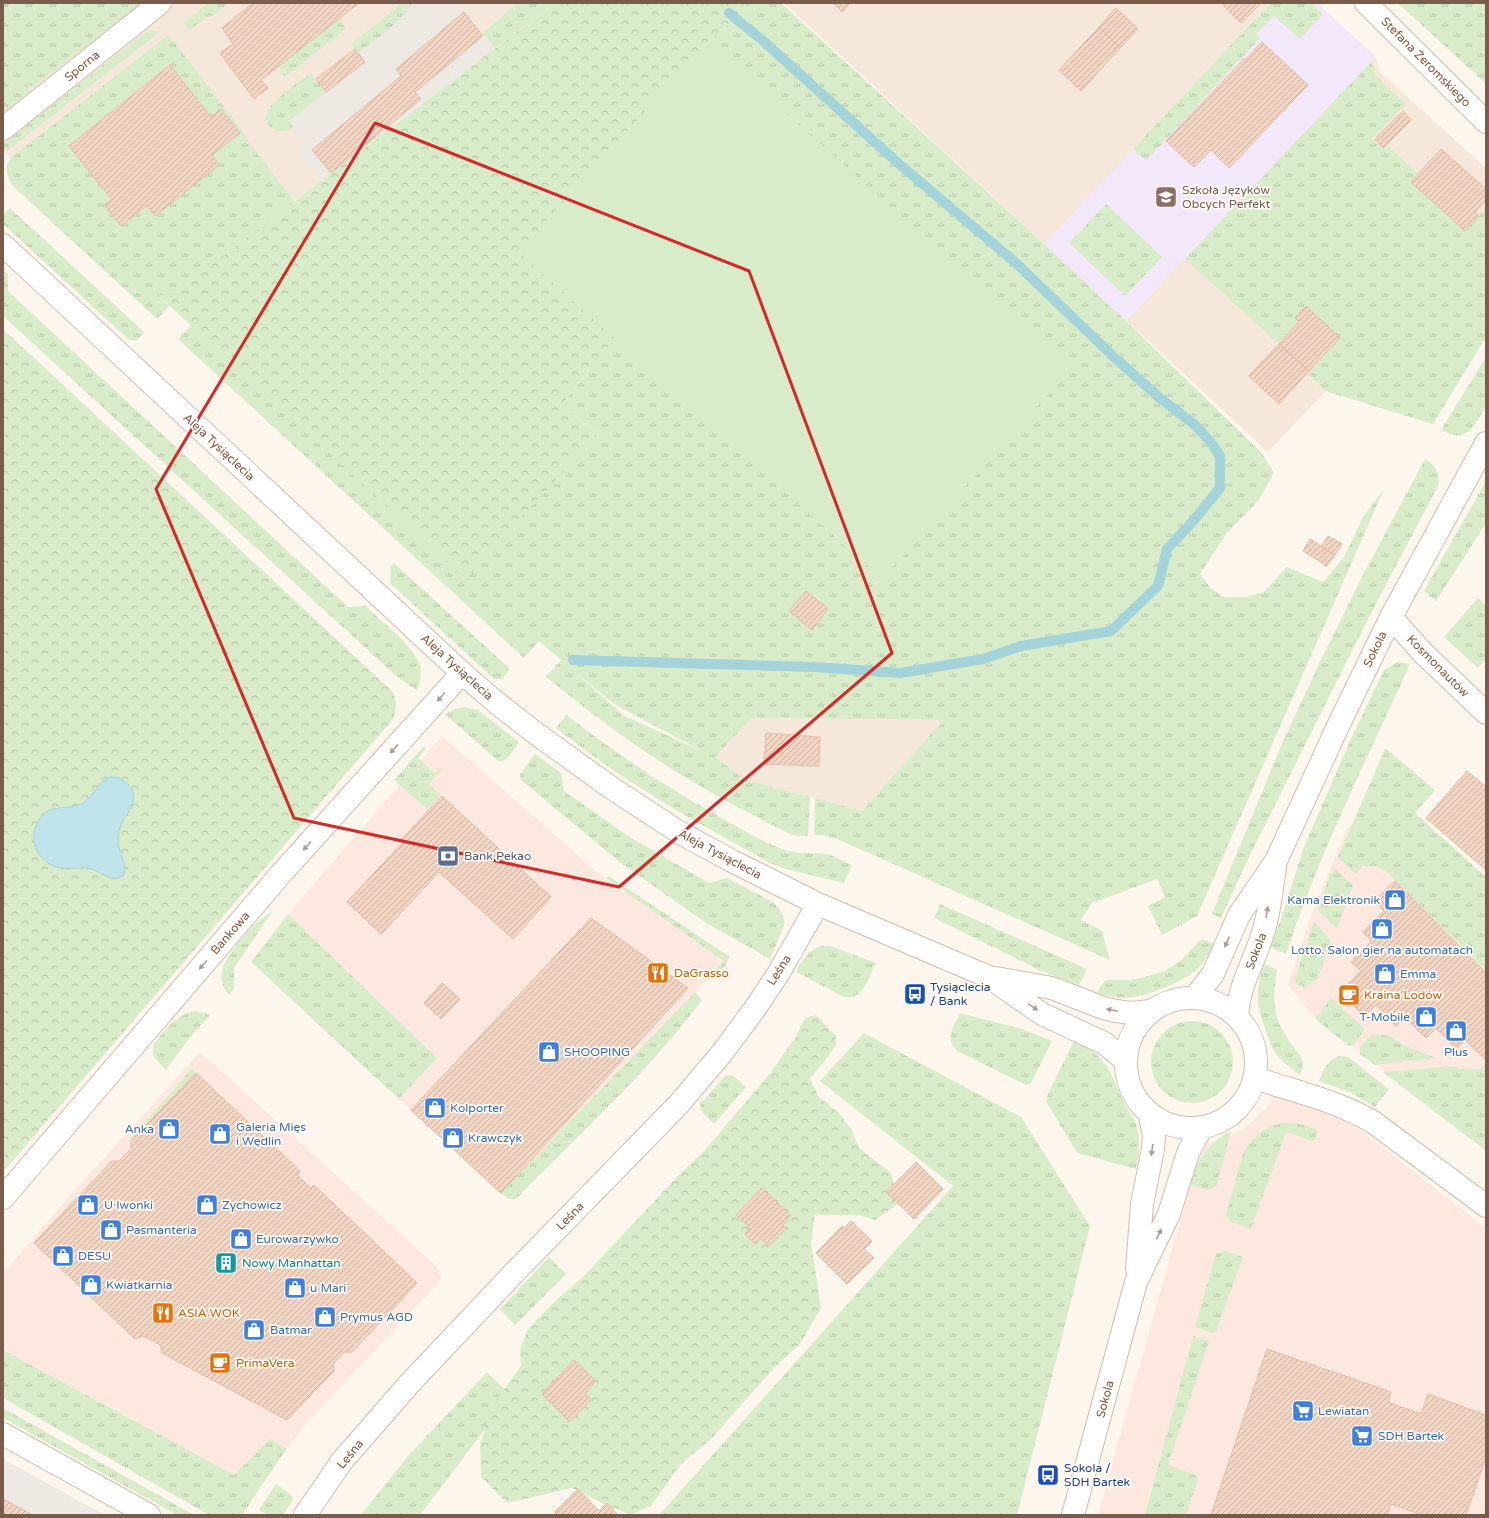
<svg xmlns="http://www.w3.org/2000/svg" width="1489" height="1518" viewBox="0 0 1489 1518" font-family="'Varela Round',sans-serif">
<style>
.residential{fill:#f5e8da}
.commercial{fill:#fde8e0}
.industrial{fill:#efe9e4}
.education{fill:#f3e8fa}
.grass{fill:url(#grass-tufts);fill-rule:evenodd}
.forest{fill:url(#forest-crowns)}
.garden{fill:#d8ecc9}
.water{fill:#bfe3e8;stroke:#a5d3da}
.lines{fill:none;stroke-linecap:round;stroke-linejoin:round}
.stream{stroke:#a5d3da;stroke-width:10}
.building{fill:url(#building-hatch);stroke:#e6bba3}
.minor-casing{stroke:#d1beb0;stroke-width:24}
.tertiary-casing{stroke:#d1beb0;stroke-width:24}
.minor{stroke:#fff;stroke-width:22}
.tertiary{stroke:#fff;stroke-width:22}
.oneway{fill:#af9d94}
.marked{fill:none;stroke:#d62828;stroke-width:3;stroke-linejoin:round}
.labels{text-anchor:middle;stroke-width:3.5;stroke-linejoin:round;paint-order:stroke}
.street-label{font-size:12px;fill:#7a5c4d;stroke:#fffaf3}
.education-label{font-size:12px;fill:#785e54;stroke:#fffaf3;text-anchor:start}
.service-label{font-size:12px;fill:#4e5e75;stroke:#fffaf3;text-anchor:start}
.shop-label{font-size:12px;fill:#366cbe;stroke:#fffaf3;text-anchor:start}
.food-label{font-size:12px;fill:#c56008;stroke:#fffaf3;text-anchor:start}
.transit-label{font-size:12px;fill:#164399;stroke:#fffaf3;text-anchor:start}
.culture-label{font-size:12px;fill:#0d838f;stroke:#fffaf3;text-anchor:start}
</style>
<defs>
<pattern id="grass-tufts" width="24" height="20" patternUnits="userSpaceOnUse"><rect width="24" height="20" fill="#d8ecc9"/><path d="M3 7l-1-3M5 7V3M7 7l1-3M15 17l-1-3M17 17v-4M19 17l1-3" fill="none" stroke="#b4c2a5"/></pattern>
<pattern id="forest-crowns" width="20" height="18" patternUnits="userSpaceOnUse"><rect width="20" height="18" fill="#d8ecc9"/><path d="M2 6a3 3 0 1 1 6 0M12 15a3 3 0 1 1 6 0" fill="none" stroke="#b4c2a5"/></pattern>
<pattern id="building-hatch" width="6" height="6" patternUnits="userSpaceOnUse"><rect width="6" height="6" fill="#f3d5c3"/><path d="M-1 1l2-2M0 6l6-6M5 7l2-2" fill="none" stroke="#cab0a1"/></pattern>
</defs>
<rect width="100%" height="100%" fill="#fdf6ec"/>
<path class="residential" d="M3 3H555L177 291 32 178 3 151Z
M784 3H1317L1376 57 1380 72 1486 168V223L1268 452Z
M752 718 945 720 862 811 744 779 715 757Z"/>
<path class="commercial" d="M442 736 605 879 730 956 502 1196 399 1099 437 1058 288 914Z
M1348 826 1486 965V1070L1387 1073 1313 1016 1288 984 1310 918Z
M200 1052 436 1266 442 1279 308 1421 286 1449 254 1496 3 1350V1274L66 1200Z
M1280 1080 1305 1087 1486 1228V1515H1098L1201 1146 1223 1141 1245 1128 1268 1106Z"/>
<path class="industrial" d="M412 3H458L495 48 322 181 305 161 300 153V148L305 141 293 127 286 131H280L274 130 269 126 266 117 269 108 274 102 311 73 327 92 365 62 358 53 400 19 408 11Z
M3 1459 103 1514 102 1515H3Z"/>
<path class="education" d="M1272 3H1317L1376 57 1126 321 1044 244 1248 27Z"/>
<path class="grass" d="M3 3H142L33 87 26 83 31 91 3 113Z
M208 3H230L212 16 206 17 189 31 184 23Z
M400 3H412C402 23 375 39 358 53L351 44 395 9Z
M517 3H555L495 48 483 33Z
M756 3H781L1044 244 1126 321 1261 452 1274 473 1258 501 1226 534 1200 574 1211 588 1223 597H1245L1264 592 1287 567 1323 582 1344 557 1363 517 1384 489 1197 916 1162 935 1148 906 1165 897 1157 879 1092 903 1081 920 1102 931 1110 960 837 839 822 835H814L815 798 862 811 944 720 752 718 715 757 744 779 810 797 808 836H799L790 834C764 821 738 808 714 794 654 761 599 720 546 677L561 660 539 641 524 658 178 339 197 319 598 433 560 407 614 337 519 252 707 42ZM574 671 614 704 706 753 623 715Z
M1272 3H1311L1323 14 1300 39 1274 16 1256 34 1260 38 1146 161 1133 149 1248 27Z
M1398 3H1486V84Z
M339 19 346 29 285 77 278 67Z
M151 30 160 32 8 150 3 151V145L8 140 142 35Z
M167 36 175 43 244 133 249 143 295 202 177 291 159 296 169 306 157 319 15 188C6 178 3 166 13 156Z
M1372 61 1376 76 1406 104 1372 139 1383 149 1387 145 1418 174 1465 231 1486 208V337L1433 424 1325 391 1308 373 1340 338 1305 306 1295 318 1299 322 1279 344 1185 259Z
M311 73 326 92 289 121 293 127C287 131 280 133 273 129 247 113 300 82 311 73Z
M1106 204 1162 257 1125 296 1069 243Z
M10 208 144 332 137 340H129L3 224V215Z
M3 270 8 274V291L348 607 365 606C379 619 416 648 420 666 422 674 420 683 417 691L394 674 3 316Z
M1486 357C1486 372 1488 389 1486 404 1485 409 1481 414 1479 418 1469 436 1460 440 1441 430Z
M1425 459C1436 465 1441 474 1438 486L1369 617 1248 859 1221 918 1212 914 1280 748 1319 664 1362 577Z
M1486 481V523L1436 601 1424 591Z
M394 563 510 669 502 679H494L390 583 391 566Z
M1478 598 1486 605V659L1478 668 1444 637Z
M1398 662 1410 664C1367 759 1319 854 1286 954L1270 947 1281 919 1304 847 1350 741 1384 670Z
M463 707 478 710 519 742C514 749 508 763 498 761L445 714 457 708Z
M566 715C614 751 662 785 715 814 736 826 757 839 779 848 797 855 807 852 824 854 834 855 843 861 852 865L844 883 786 869 770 863C724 837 677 812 633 783 606 766 581 747 556 728Z
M423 747 426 749 418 758 435 773 440 768 441 770 429 784 441 795 428 810 394 780Z
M1385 749 1388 750 1435 790 1415 813 1486 877V971L1386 871 1376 866H1362L1356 874 1338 857Z
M535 754 561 773 564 791 630 837 709 883 727 878 771 901 779 908 784 919V926L770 959 708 924 622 864 522 781 520 777V774Z
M1334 867 1353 886 1337 929 1318 910 1330 874H1333Z
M609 876 730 957 721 973 716 970 724 961 606 878Z
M940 904 1087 969 1079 985 1039 970 934 918Z
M272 912 234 968V988L229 995C224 989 220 981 222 972 224 956 257 918 272 912Z
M288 914 437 1058 399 1099 251 962Z
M1314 921 1331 941 1317 980 1305 987 1294 983Z
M1203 940H1206L1214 944C1211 951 1206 959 1201 965 1186 982 1147 996 1125 998 1116 998 1106 995 1097 993L1101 985 1107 980H1130L1141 978 1165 971 1182 959 1199 941Z
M822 946H830L876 963C869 977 863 1001 844 997L796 972C804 958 807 951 822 946Z
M1264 964 1277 970C1274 988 1272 1002 1278 1020 1280 1026 1284 1033 1288 1039 1292 1047 1304 1056 1303 1066 1303 1069 1301 1072 1300 1075 1292 1069 1282 1062 1276 1054 1271 1047 1269 1039 1266 1031 1256 1006 1255 989 1264 964Z
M695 992 702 1000C648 1072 580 1134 516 1199 508 1200 506 1198 501 1193Z
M1331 998 1365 1029 1354 1044 1349 1046 1315 1019Z
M195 1011 206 1013 210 1015 187 1041 166 1070 153 1056V1046C163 1031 176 1014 195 1011Z
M960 1013 1022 1029 1052 1041 1031 1083 1026 1085 957 1051C944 1039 954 1026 960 1013Z
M1151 1062a41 41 0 1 1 82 0a41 41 0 1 1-82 0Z
M864 1033 1021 1117 1090 1226 1017 1515H659L953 1186 820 1081Z
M1372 1034 1390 1036 1401 1044 1436 1058 1375 1065 1360 1054V1047Z
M1075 1039C1104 1055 1110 1070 1123 1100 1126 1108 1133 1115 1136 1124 1141 1139 1140 1154 1136 1169L1077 1153 1047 1103V1096Z
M1339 1056 1348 1057 1389 1089 1375 1107 1349 1092 1319 1081C1323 1070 1328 1060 1339 1056Z
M1486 1063V1151L1383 1072 1455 1066 1458 1069H1479Z
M191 1068 196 1073 131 1141V1138L180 1083Z
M732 1075 746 1087 714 1124 701 1111 700 1104 725 1076Z
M1282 1123C1295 1122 1306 1125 1318 1130L1314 1141 1286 1132 1251 1229 1231 1222 1226 1215 1242 1156C1250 1139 1263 1127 1282 1123Z
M1231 1131 1216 1187 1210 1190 1189 1185C1198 1159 1207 1144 1231 1131Z
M1224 1251 1243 1257 1215 1334 1195 1327 1216 1254Z
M549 1257 566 1274 515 1325 500 1309Z
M1193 1336 1209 1341 1168 1465 1196 1475 1198 1479 1186 1515H1145Z
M3 1350 234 1475 270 1439 287 1449 254 1496 243 1515H209L3 1398Z
M487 1372 511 1395 420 1515H361L408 1456Z
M3 1408 194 1515H177L3 1418Z
M276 1484 291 1495 293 1500 283 1515H268L259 1510Z"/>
<path class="forest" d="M555 3H756L707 42 519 252 614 337 560 407 598 433 466 579 159 296 177 291Z
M3 329 393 692C397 702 397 709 393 719L3 1172Z
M816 1015 836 1036V1045L824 1062 810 1078 818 1096 839 1113 851 1129 859 1148 891 1173 898 1204 875 1220 858 1215H815L811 1243 821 1308 799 1345 774 1368 711 1439 681 1464 651 1506 630 1515 600 1502 572 1488 507 1503 481 1477 480 1445 492 1406 521 1366 520 1349 528 1329 554 1302 583 1277 675 1179 706 1149 771 1072 795 1038 805 1018Z"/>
<path class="garden" d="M707 42 1071 369 882 579 519 252Z"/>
<path class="water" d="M109 777C122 776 137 787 133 802 129 815 118 823 118 839 118 852 127 863 124 875 109 884 105 873 91 869 81 866 71 870 61 868 44 866 32 850 34 833 36 825 40 815 48 811 58 806 71 809 81 804 93 798 97 783 109 777Z"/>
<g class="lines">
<path class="stream" d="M573 660 814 667 900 673 983 659 1021 646 1111 631 1158 586 1167 549 1195 519 1220 488V456L1213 445 1196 426 1161 399 1115 358 1016 263 898 163 762 40 729 13"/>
</g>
<path class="building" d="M253 3H359L261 80 268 88 254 99 220 53 233 44 222 28Z
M833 3H850L842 12Z
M1221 3H1261L1241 23Z
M1116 8 1138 29 1120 48 1099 27Z
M464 12 483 36 415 92 421 99 331 173 312 150 401 76 396 69Z
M1099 27 1120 48 1081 91 1059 70Z
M1262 42 1308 85 1229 168 1211 150 1194 167 1166 141 1244 59 1245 60Z
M355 49 365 62 326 92 316 79Z
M170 65 211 117 221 109 240 133 212 155 219 165 155 216 147 205 121 226 104 205 112 200 69 146Z
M1403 111 1411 120 1383 148 1375 139Z
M1441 149 1486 189V200L1475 212 1479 216 1465 231 1411 182Z
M1306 306 1340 338 1309 371 1279 344 1299 322 1295 318Z
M1279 344 1309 371 1279 404 1249 376Z
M1328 536 1342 544 1335 555 1321 547Z
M1310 539 1335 555 1327 566 1303 551Z
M806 591 828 609 812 630 789 611Z
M766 733 820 737 819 766 764 764Z
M1467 771 1486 787V870L1426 818Z
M442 796 551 897 513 939 439 872 381 934 347 902 404 841 402 839Z
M1395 881 1486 973V1060L1465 1040 1456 1049 1436 1028 1426 1038 1405 1017 1396 1026 1376 1005 1364 1016 1340 992 1361 971 1351 962 1372 941 1363 932 1384 911 1374 901Z
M591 918 688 988 501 1193 411 1110Z
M442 983 460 999 441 1019 424 1003Z
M196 1073 300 1171 297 1175 311 1188 314 1185 417 1283 352 1352H344L333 1364 334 1371 287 1420 162 1353 160 1345 154 1341 143 1336 135 1339 34 1243 112 1161H119L131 1149V1141Z
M916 1162 943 1189 914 1219 886 1192Z
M762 1188 791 1216 783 1225 786 1228 769 1246 760 1238 755 1244 745 1234 750 1228 736 1215Z
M851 1221 872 1241 864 1249 874 1258 847 1284 816 1253 842 1226 844 1228Z
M1267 1349 1391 1392 1388 1402 1421 1414 1428 1394 1486 1415V1457L1466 1515H1422L1391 1504 1387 1515H1211Z
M574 1360 596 1381 585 1393 591 1400 570 1422 542 1394Z
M578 1489 599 1511 607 1503 618 1515H557L555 1512Z
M3 1499 31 1514V1515H3Z"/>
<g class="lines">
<g class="minor-casing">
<path id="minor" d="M3 129 160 3
M3 245 462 673 498 704 538 735 613 789 682 834 732 861 818 904 989 977 1042 1014 1104 1043 1126 1061
M1391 617 1422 652 1486 713
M995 978 1052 988 1103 1008 1116 1011 1131 1013 1151 1011
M1255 1078C1296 1092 1335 1100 1373 1122L1486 1206
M3 1198 280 875 462 673
M305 1515 342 1461 410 1383 513 1274 678 1105 722 1053 754 1010 778 974 818 904"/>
</g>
<g class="tertiary-casing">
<path id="tertiary" d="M1366 3 1486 122
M1195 997 1213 974 1239 915 1276 861 1339 724 1391 617 1486 443
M1126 1063a65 65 0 1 1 130 0a65 65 0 1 1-130 0Z
M1237 1016C1239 982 1257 958 1265 926 1270 907 1272 887 1275 868
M1137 1269 1142 1204 1153 1149 1154 1136 1149 1112
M3 1434 149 1515
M1073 1515 1136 1282 1169 1214 1188 1153 1194 1141 1202 1127"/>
</g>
<use href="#minor" class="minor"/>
<use href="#tertiary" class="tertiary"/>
</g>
<defs><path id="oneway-solid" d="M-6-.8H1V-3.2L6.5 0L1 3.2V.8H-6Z"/></defs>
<g class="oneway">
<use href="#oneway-solid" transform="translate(441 697) rotate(132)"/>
<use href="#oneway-solid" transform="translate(394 749) rotate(132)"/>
<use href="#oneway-solid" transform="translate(307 846) rotate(132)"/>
<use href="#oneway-solid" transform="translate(1267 912) rotate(-81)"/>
<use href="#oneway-solid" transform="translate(1227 942) rotate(114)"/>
<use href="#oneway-solid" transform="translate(203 965) rotate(131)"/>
<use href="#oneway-solid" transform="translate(1033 1007) rotate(35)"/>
<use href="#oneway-solid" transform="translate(1112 1010) rotate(-168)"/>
<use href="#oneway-solid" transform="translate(1152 1150) rotate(98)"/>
<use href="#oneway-solid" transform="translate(1159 1234) rotate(-64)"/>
</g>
<path class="marked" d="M375 123 749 271 892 653 619 887 294 818 156 489Z"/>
<defs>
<g id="school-square" transform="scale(1.15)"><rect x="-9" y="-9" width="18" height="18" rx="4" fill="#8d6e63" stroke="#fffaf3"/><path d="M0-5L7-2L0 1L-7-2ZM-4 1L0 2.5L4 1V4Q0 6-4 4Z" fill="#fff"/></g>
<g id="bank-square" transform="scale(1.15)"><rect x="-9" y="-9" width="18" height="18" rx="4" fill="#5c6f8a" stroke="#fffaf3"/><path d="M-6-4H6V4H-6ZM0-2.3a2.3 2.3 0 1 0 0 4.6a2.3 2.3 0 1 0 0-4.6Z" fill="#fff"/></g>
<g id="shop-square" transform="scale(1.15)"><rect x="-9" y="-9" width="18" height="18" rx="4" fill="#3f7fe0" stroke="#fffaf3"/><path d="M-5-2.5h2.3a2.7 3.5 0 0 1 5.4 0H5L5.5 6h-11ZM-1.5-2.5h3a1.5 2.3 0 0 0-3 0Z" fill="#fff"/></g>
<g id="restaurant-square" transform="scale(1.15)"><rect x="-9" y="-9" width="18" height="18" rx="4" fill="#e8710a" stroke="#fffaf3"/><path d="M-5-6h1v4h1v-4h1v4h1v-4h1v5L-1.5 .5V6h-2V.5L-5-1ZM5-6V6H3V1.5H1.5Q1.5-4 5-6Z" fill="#fff"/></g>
<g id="bus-square" transform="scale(1.15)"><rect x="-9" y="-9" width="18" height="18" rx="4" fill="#1a4fb4" stroke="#fffaf3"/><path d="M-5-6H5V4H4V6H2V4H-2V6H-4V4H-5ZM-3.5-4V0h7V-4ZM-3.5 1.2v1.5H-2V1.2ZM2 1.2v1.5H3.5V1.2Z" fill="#fff"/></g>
<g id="cafe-square" transform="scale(1.15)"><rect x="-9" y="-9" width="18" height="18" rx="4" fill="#e8710a" stroke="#fffaf3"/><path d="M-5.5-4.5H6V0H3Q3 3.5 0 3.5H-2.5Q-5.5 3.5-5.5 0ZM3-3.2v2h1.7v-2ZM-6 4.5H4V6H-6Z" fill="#fff"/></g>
<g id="building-square" transform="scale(1.15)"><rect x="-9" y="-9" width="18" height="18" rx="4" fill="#0f9aa8" stroke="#fffaf3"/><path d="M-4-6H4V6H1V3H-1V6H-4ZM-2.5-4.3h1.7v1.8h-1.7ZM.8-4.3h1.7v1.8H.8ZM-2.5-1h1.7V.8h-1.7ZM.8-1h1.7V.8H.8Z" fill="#fff"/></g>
<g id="supermarket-square" transform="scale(1.15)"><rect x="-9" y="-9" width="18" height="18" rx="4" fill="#3f7fe0" stroke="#fffaf3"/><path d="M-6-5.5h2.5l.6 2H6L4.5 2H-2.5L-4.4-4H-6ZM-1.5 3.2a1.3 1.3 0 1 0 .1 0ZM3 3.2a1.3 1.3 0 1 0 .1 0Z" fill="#fff"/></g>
</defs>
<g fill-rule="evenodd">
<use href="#school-square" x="1166" y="197"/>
<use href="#bank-square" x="448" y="856"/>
<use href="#shop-square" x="1395" y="900"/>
<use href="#shop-square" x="1382" y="929"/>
<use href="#restaurant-square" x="658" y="973"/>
<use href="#shop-square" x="1385" y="974"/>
<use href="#bus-square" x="915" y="994"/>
<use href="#cafe-square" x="1349" y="995"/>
<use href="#shop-square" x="1426" y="1017"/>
<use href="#shop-square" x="1456" y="1031"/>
<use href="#shop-square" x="549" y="1052"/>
<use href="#shop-square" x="435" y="1108"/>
<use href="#shop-square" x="169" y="1129"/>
<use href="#shop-square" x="220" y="1134"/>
<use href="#shop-square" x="453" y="1138"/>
<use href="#shop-square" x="88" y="1205"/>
<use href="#shop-square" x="207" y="1205"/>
<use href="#shop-square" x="111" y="1230"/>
<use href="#shop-square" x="241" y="1239"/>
<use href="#shop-square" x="63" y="1256"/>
<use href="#building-square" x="226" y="1263"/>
<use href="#shop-square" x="91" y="1285"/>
<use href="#shop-square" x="295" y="1288"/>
<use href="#restaurant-square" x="163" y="1313"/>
<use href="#shop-square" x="325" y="1317"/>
<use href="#shop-square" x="254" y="1330"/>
<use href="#cafe-square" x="220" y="1363"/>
<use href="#supermarket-square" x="1303" y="1411"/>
<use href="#supermarket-square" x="1362" y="1436"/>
<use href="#bus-square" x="1048" y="1475"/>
</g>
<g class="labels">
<g class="street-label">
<text transform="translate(1426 62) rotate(45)" y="4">Stefana Żeromskiego</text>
<text transform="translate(82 66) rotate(-39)" y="4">Sporna</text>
<text transform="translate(219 447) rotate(43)" y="4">Aleja Tysiąclecia</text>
<text transform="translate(1375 649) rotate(-64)" y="4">Sokola</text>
<text transform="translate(1438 666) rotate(45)" y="4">Kosmonautów</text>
<text transform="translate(457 667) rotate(42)" y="4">Aleja Tysiąclecia</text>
<text transform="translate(720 854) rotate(28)" y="4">Aleja Tysiąclecia</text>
<text transform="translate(230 933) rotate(-49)" y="4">Bankowa</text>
<text transform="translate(1256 951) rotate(-69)" y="4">Sokola</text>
<text transform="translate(779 970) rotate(-58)" y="4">Leśna</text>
<text transform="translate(570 1216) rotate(-46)" y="4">Leśna</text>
<text transform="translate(1105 1399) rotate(-75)" y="4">Sokola</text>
<text transform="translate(350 1454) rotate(-51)" y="4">Leśna</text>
</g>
<g class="education-label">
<text x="1182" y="194">Szkoła Języków<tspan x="1182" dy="14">Obcych Perfekt</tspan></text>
</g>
<g class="service-label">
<text x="464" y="860">Bank Pekao</text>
</g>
<g class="shop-label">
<text x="1380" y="904" text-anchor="end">Kama Elektronik</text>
<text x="1382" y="954" text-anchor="middle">Lotto. Salon gier na automatach</text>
<text x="1400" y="978">Emma</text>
<text x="1410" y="1021" text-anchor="end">T-Mobile</text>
<text x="564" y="1056">SHOOPING</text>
<text x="1456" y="1056" text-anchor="middle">Plus</text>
<text x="450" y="1112">Kolporter</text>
<text x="236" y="1131">Galeria Mięs<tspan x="236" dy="14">i Wędlin</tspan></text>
<text x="154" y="1133" text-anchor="end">Anka</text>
<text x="468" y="1142">Krawczyk</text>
<text x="104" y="1209">U Iwonki</text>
<text x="222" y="1209">Zychowicz</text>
<text x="126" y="1234">Pasmanteria</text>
<text x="256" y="1243">Eurowarzywko</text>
<text x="78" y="1260">DESU</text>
<text x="106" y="1289">Kwiatkarnia</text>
<text x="310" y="1292">u Mari</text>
<text x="340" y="1321">Prymus AGD</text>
<text x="270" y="1334">Batmar</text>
<text x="1318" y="1415">Lewiatan</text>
<text x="1378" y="1440">SDH Bartek</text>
</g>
<g class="food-label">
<text x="674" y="977">DaGrasso</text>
<text x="1364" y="999">Kraina Lodów</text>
<text x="178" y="1317">ASIA WOK</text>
<text x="236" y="1367">PrimaVera</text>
</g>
<g class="transit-label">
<text x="930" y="991">Tysiąclecia<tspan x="930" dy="14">/ Bank</tspan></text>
<text x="1064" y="1472">Sokola /<tspan x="1064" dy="14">SDH Bartek</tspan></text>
</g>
<g class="culture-label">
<text x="242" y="1267">Nowy Manhattan</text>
</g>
</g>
<rect width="1489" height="1518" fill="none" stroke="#7a5c4d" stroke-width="8"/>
</svg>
